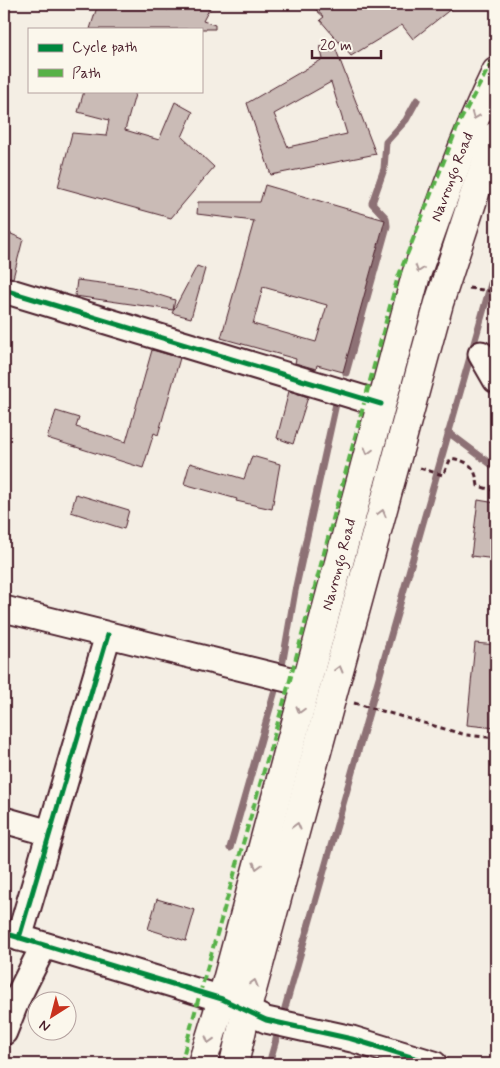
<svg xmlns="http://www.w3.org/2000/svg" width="500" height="1068" viewBox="0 0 500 1068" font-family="Mynerve,sans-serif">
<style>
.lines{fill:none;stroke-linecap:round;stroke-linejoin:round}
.stream{stroke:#8d7174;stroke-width:7}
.building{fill:#cabbb6;stroke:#4a1f2b;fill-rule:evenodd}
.minor-casing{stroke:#4a1f2b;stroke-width:29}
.highway-casing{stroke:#4a1f2b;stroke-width:31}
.path{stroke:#4a1f2b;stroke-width:3;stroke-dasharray:5 4;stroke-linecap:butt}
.minor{stroke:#fbf7ec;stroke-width:25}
.highway{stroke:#fbf7ec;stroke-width:28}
.quiet{stroke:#57b146;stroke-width:4;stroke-dasharray:8 4;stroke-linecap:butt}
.cycleway-casing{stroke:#fbf7ec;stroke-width:8}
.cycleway{stroke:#00873e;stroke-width:5}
.oneway{stroke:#ab9695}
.labels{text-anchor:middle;stroke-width:5;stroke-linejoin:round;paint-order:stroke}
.street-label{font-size:15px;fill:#4a1f2b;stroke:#fbf7ec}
</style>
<rect width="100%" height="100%" fill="#f4eee4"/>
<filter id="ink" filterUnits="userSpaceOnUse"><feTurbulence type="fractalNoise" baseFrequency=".02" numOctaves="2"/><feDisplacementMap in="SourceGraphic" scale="10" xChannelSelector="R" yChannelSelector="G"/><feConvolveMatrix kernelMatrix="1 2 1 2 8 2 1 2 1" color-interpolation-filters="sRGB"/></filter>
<g filter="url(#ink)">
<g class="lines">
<path class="stream" d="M346 373 387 226 386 218 372 203 384 169 386 142 406 120 417 100
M448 432 496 468
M230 848 282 666 295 591 337 399
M269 1064 496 266"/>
</g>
<path class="building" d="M98 4H149L168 10 170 4H212L203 21 215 25V29H90Z
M309 4H457L413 39 402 25 351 56 320 20 324 17Z
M333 42 376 154 271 175 247 103 323 59 320 47ZM331 82 347 134 288 147 274 114Z
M84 91H136L125 130 159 140 175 102 193 112 182 137 214 167 171 218 58 187 72 133 106 136 109 120 78 112Z
M265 185 385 220 343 372 317 365 316 369 295 363 296 359 221 338 254 221 197 214 198 202H260ZM263 287 327 305 316 342 253 324Z
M4 231 23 239 13 278 4 276Z
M197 266 205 269 191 318 172 313Z
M77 280 133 287 175 300 173 310 75 296Z
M152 350 180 358 158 435 154 433 143 468 47 438 56 411 79 418 76 427 126 442Z
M289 391 308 397 293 444 277 438Z
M252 456 280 464 272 509 236 501 237 499 184 484 190 463 244 479Z
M76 494 129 510 124 529 71 512Z
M478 500 496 503V559L471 556Z
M475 643 496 645V728L467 725Z
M157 899 195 910 186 941 148 929Z"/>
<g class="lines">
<g class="minor-casing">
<path id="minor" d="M4 290 381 404
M481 354 496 380
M4 609 307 684
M4 820 50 833
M4 933 222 999 266 1020 352 1039 434 1064
M19 938 108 635
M4 1032 17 999 44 945"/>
</g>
<g class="highway-casing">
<g id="highway">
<path id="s1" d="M202 1064 222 999 416 275C440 206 464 138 496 72"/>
<path d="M234 1064 246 1012 439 303 476 190 496 136"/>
</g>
</g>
<path class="path" d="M469 288 496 292
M420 468 443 475 451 458C471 462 475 467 478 486L496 491
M354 703 466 735 496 738"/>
<use href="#minor" class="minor"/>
<use href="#highway" class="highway"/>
<path class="quiet" d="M181 1064 200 993 290 680 397 280 459 123 496 54"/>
<g class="cycleway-casing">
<path id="cycleway" d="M4 290 381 404
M4 933 222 999 266 1020 352 1039 434 1064
M19 938 108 635"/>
</g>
<use href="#cycleway" class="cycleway"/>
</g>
<defs><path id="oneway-chevron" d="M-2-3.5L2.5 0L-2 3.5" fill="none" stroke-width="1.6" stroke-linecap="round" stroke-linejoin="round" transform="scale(1.25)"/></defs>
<g class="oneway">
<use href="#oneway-chevron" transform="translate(475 116) rotate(112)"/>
<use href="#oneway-chevron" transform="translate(419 269) rotate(108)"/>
<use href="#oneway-chevron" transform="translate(368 451) rotate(105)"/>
<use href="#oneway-chevron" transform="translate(382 513) rotate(-75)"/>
<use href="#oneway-chevron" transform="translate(339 669) rotate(-75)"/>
<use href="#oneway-chevron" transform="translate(300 710) rotate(106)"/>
<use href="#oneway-chevron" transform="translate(297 826) rotate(-75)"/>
<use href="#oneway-chevron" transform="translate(257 866) rotate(105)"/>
<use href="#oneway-chevron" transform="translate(254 983) rotate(-75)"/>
<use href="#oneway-chevron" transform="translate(209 1040) rotate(107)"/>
</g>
</g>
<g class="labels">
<g class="street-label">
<text dy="5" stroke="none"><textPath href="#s1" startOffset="922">Navrongo Road</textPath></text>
<text dy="5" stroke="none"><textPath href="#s1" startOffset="518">Navrongo Road</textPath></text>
</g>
</g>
<rect width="500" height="1068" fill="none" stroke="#fbf7ec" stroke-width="20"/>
<rect x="10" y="10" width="480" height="1048" fill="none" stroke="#4a1f2b" stroke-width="2" filter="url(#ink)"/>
<rect x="28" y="28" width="175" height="65" fill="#fbf7ec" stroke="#b4a19f"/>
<rect x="38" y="44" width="25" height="8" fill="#00873e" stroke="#b4a19f"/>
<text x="72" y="52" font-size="15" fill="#4a1f2b">Cycle path</text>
<rect x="38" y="69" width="25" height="8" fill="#57b146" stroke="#b4a19f"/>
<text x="72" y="78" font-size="15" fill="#4a1f2b">Path</text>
<g transform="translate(52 1016) rotate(216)"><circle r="24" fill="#fbf7ec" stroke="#b4a19f"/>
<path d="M0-4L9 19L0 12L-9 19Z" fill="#c8321e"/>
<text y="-8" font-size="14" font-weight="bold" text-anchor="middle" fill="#4a1f2b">N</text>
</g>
<path d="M312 50v8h69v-8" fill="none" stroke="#4a1f2b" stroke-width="2.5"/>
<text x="320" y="50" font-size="15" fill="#4a1f2b" stroke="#fbf7ec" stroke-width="4" paint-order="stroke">20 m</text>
</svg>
